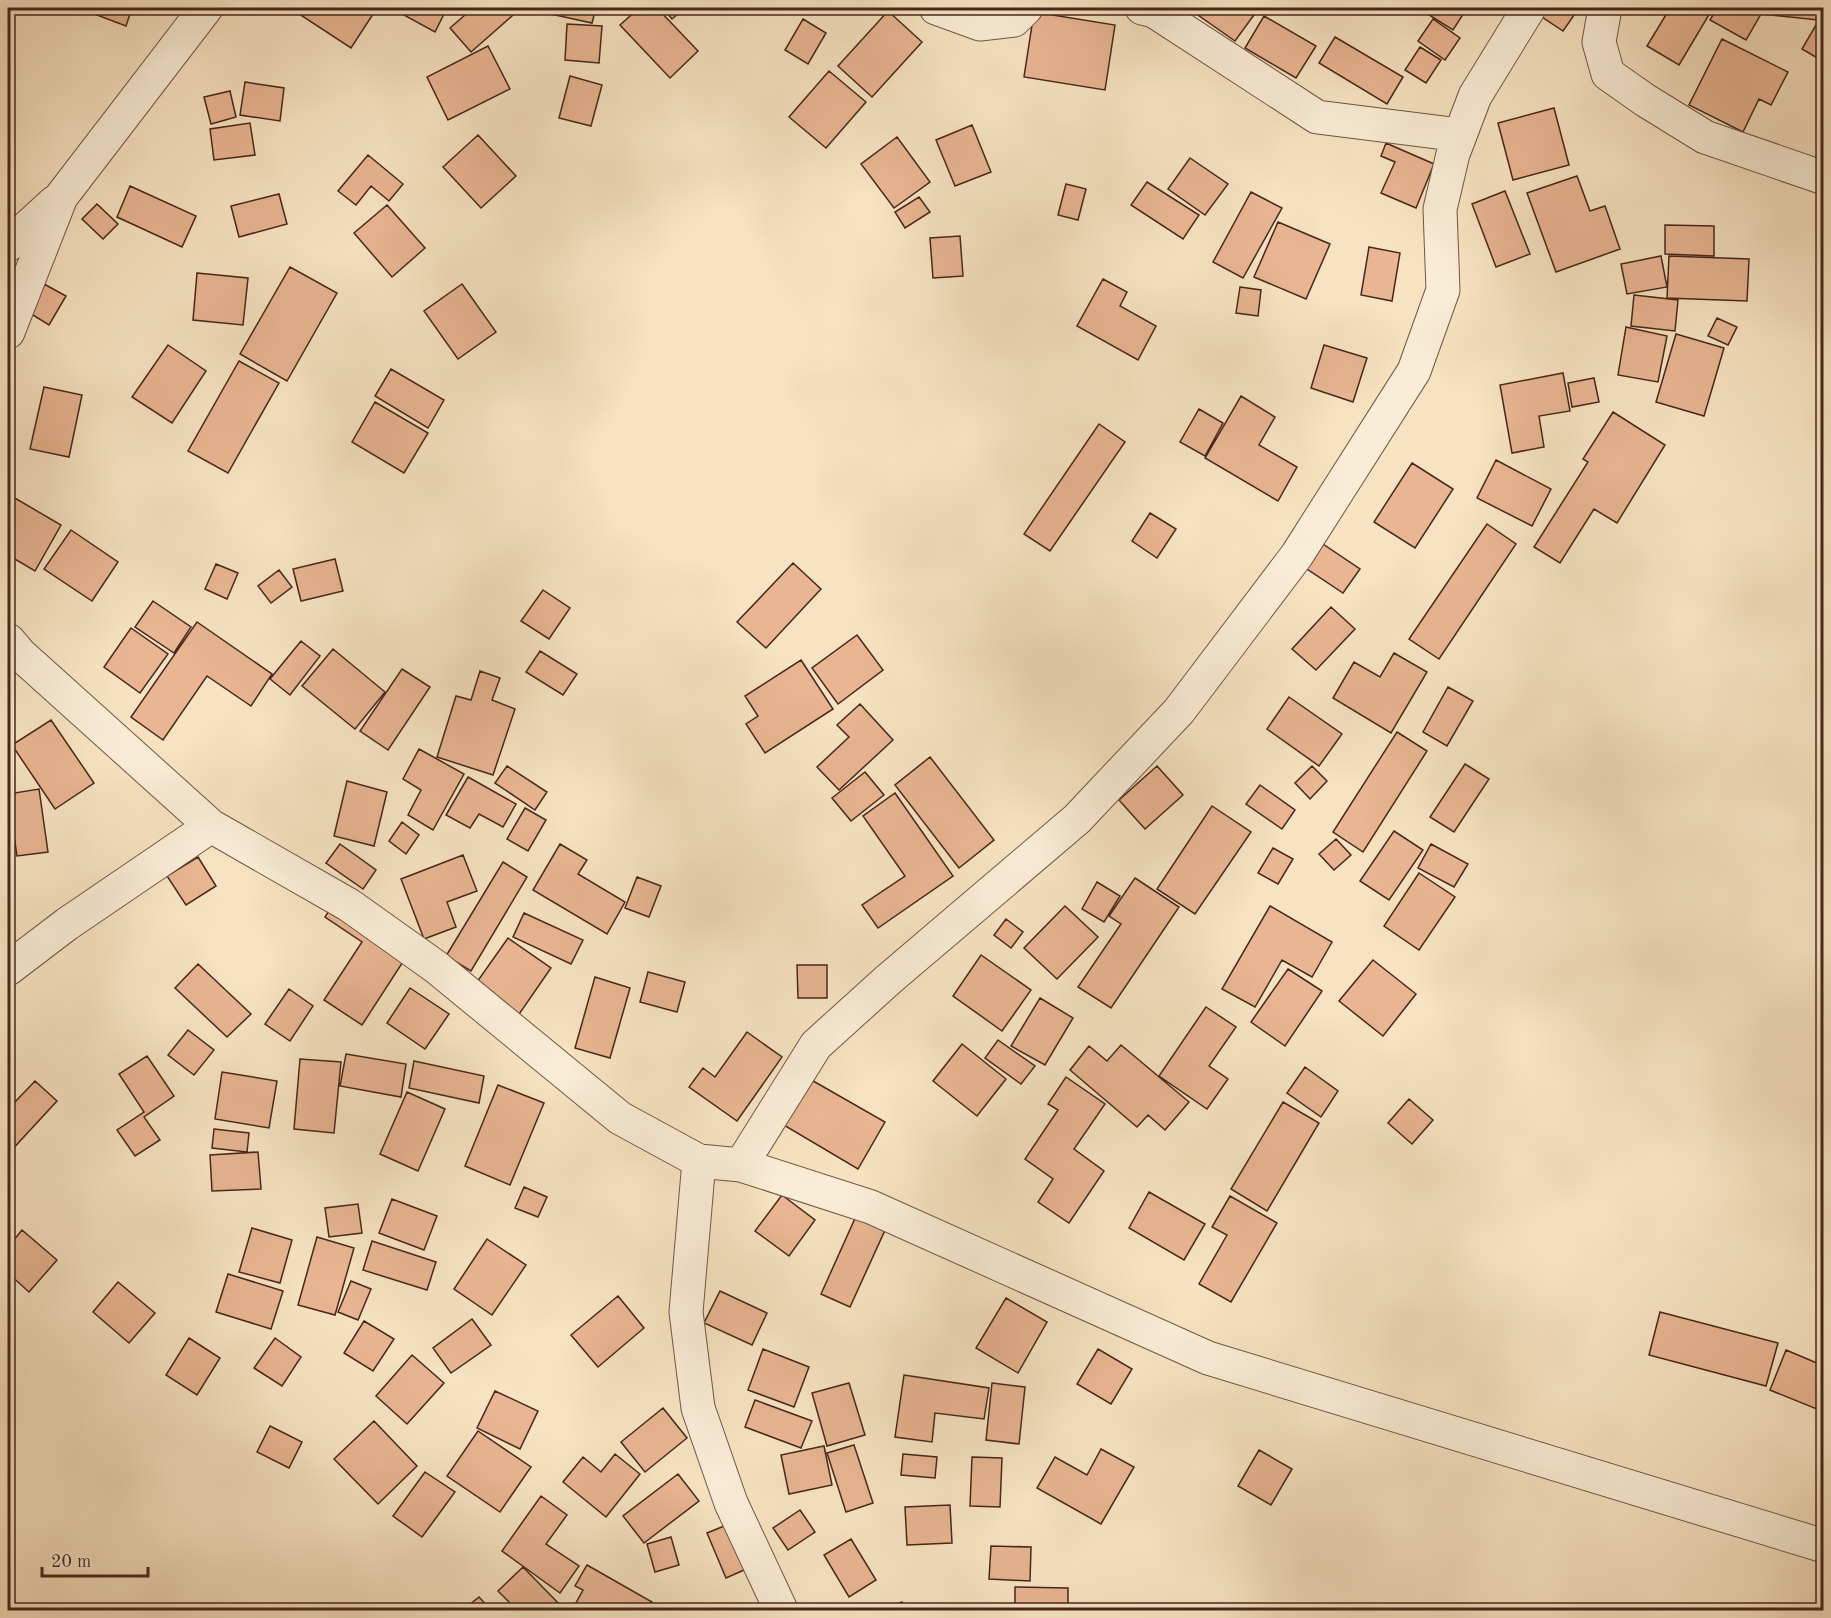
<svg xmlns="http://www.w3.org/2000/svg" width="1831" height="1618" viewBox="0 0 1831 1618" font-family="'Old Standard TT',serif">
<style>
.building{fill:#e9b592;stroke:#46271c;stroke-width:1.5}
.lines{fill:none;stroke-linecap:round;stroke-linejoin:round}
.street-casing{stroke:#725645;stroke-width:35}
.street{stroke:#faedd7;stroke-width:33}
</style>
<rect width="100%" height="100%" fill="#f7e3c1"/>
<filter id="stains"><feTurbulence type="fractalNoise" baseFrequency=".00333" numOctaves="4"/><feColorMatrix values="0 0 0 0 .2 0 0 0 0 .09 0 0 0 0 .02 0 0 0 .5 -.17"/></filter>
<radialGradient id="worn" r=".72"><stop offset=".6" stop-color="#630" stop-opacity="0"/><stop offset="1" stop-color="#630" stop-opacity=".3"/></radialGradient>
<path class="building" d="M82 8H132L126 26 81 9Z
M290 8H377L351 48Z
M405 8H447L435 32 402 14Z
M473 8H521L471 52 450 28Z
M547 8H596L592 23 546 13Z
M639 8H657L698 51 670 78 620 25Z
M663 8H685L672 19Z
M1188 8H1259L1235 41Z
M1418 8H1467L1453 30Z
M1540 8H1579L1563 31 1536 13Z
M1670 8H1713L1679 65 1647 46Z
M1717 8H1749L1761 14 1746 40 1710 20Z
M1763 8H1819L1818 20 1762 14Z
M888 11 922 42 872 97 838 66Z
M1034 12 1115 25 1105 90 1024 77Z
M1823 13H1824V62L1802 49Z
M1264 16 1316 46 1296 78 1245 48Z
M803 19 826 33 808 64 785 50Z
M1433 19 1460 38 1445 60 1418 41Z
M567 24 602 26 599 63 565 60Z
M1335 37 1403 77 1387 104 1319 63Z
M1722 39 1788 72 1771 105 1759 99 1743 132 1689 105Z
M488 46 510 89 448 120 427 77Z
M1420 47 1441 60 1426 83 1405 70Z
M829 71 866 102 826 148 789 117Z
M570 76 602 85 591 126 559 118Z
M245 82 284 88 280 121 240 115Z
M230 91 236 117 211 124 204 97Z
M1554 108 1569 165 1513 180 1498 123Z
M250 123 255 155 214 160 210 129Z
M972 125 991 172 955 186 936 140Z
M478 135 516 176 481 208 443 167Z
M897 137 930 182 894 208 861 164Z
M1386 143 1434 164 1416 208 1381 193 1395 162 1381 156Z
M368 155 403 184 389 201 371 186 356 205 338 191Z
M1190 158 1228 184 1205 215 1168 189Z
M1577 176 1590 211 1605 206 1620 249 1556 272 1527 193Z
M1147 182 1199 215 1183 239 1131 205Z
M1066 184 1086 189 1078 220 1058 215Z
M130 186 196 216 182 247 117 217Z
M1505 191 1530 254 1496 267 1472 204Z
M1251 192 1282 208 1243 278 1213 262Z
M279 194 287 224 239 237 231 206Z
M919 197 930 212 905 228 895 212Z
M97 204 118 224 103 239 82 219Z
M387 205 425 248 392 277 354 233Z
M1278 222 1330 244 1306 299 1254 277Z
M1665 225 1714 226V256L1665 254Z
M960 236 963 276 933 278 930 238Z
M1369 247 1400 253 1392 301 1361 295Z
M1661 256 1667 287 1627 294 1621 264Z
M1669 256 1749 259 1747 301 1667 298Z
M290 267 337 293 287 381 240 354Z
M197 273 248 278 243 325 193 320Z
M1103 279 1127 292 1120 306 1156 326 1138 360 1077 326Z
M44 284 66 296 49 325 28 312Z
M462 284 496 332 458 359 424 311Z
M1240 287 1261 290 1258 316 1236 313Z
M1634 295 1678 300 1675 331 1631 326Z
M1717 318 1737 327 1728 345 1708 336Z
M1626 327 1667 336 1658 382 1618 375Z
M1676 334 1724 348 1704 416 1656 402Z
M168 345 206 371 172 423 132 397Z
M1324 345 1367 358 1353 402 1311 388Z
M239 361 279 383 228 473 188 451Z
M391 369 444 400 428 428 375 396Z
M1563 373 1570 411 1539 416 1544 447 1512 453 1500 385Z
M1594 378 1599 402 1572 407 1568 383Z
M44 387 82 395 69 457 30 449Z
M1241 396 1275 417 1259 445 1297 467 1278 501 1205 458Z
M375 402 428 433 404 473 352 442Z
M1199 409 1223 423 1205 456 1180 442Z
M1613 412 1665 445 1617 523 1594 509 1560 563 1534 547 1588 462 1583 459Z
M1099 424 1125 442 1050 551 1024 534Z
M1496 460 1551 489 1532 526 1477 498Z
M1412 463 1453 489 1415 548 1374 522Z
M13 497 61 525 35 571 8 555V506Z
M1150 513 1176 529 1157 558 1132 541Z
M1487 524 1516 544 1439 659 1409 639Z
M71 530 118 562 92 601 44 569Z
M1314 538 1360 569 1343 593 1298 563Z
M335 559 343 591 301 601 293 569Z
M793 563 821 589 766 648 737 622Z
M216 564 238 573 227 599 205 589Z
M279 570 292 587 271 603 258 586Z
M543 590 570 608 549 639 521 621Z
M153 601 191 627 174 653 135 627Z
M1331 607 1355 629 1316 670 1292 649Z
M197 622 272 674 251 706 207 676 163 740 131 717Z
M131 628 168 654 140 693 104 667Z
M857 635 883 670 838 704 812 668Z
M301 641 320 656 290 695 270 679Z
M333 649 385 692 355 729 302 686Z
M540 651 577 674 563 695 526 672Z
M1394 653 1427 672 1391 733 1333 698 1354 662 1380 677Z
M801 660 833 709 765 753 746 724 758 716 745 696Z
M402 669 430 687 388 750 360 731Z
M480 671 500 678 492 700 515 709 493 775 437 757 456 696 471 700Z
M1448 687 1473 701 1447 746 1423 732Z
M1289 697 1342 734 1319 766 1267 729Z
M860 704 893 740 839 790 817 767 849 737 837 725Z
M51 720 94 783 55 809 12 745Z
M1397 732 1427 751 1363 852 1333 832Z
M419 749 464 774 433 830 408 815 421 790 403 779Z
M930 757 994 840 959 868 895 785Z
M1465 764 1489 779 1454 832 1430 817Z
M507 766 547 792 535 810 495 783Z
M1157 766 1183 795 1145 829 1119 800Z
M1312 766 1327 781 1310 799 1295 783Z
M865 772 884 795 851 821 832 798Z
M468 777 516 804 503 827 479 814 470 828 446 815Z
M347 781 387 792 374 846 334 836Z
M1260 785 1295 810 1282 829 1246 804Z
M39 789 48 852 17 856 8 794Z
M895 793 953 876 878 928 862 905 905 876 863 816Z
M1212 806 1251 832 1195 914 1157 889Z
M525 808 546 820 528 851 507 839Z
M402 822 419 835 406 854 389 841Z
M1394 831 1423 850 1389 900 1360 881Z
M1336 839 1351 855 1334 870 1319 854Z
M340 844 376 870 363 889 326 863Z
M560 844 587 860 578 874 625 902 607 934 533 890Z
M1431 844 1468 864 1454 887 1418 868Z
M1273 848 1293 859 1278 884 1258 873Z
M463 855 477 891 447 902 456 927 424 939 401 879Z
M198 857 216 886 186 905 167 876Z
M503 862 527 877 471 971 446 956Z
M1419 873 1455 897 1419 950 1384 926Z
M637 877 661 886 649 917 625 908Z
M1135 878 1179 907 1111 1008 1078 987 1121 924 1109 916Z
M1097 882 1120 896 1104 922 1082 909Z
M335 901 410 951 362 1025 324 1000 362 942 325 917Z
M1065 906 1098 937 1057 979 1024 948Z
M1270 906 1332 942 1312 977 1282 960 1255 1007 1222 989Z
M524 913 583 940 571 964 513 937Z
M1006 919 1023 932 1011 948 994 935Z
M508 938 551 968 515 1020 472 989Z
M981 955 1031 990 1002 1031 953 996Z
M1373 960 1416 994 1383 1036 1339 1001Z
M198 964 251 1014 227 1037 175 988Z
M797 965H827V998H798Z
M1288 969 1322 991 1285 1046 1251 1022Z
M648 972 685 982 677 1012 640 1002Z
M595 977 630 988 610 1058 575 1048Z
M410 988 449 1014 425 1049 387 1023Z
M289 989 313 1006 290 1041 265 1024Z
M1040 998 1073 1018 1045 1065 1011 1046Z
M1206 1007 1236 1027 1209 1066 1228 1079 1207 1109 1159 1076Z
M188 1030 214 1050 194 1075 168 1055Z
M747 1032 782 1057 737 1121 689 1087 703 1068 715 1077Z
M998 1040 1035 1066 1021 1084 985 1058Z
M962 1044 1006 1079 977 1116 933 1081Z
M1121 1045 1189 1102 1165 1130 1148 1115 1137 1127 1070 1070 1089 1046 1107 1061Z
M346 1054 406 1064 401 1097 340 1086Z
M147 1056 174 1096 144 1117 160 1140 135 1156 117 1130 144 1112 119 1074Z
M300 1059 341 1062 334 1133 294 1129Z
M414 1061 484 1076 479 1103 409 1088Z
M1305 1067 1338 1091 1321 1117 1287 1093Z
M222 1072 277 1081 269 1128 215 1119Z
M1066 1077 1105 1104 1074 1149 1104 1171 1069 1223 1038 1202 1053 1179 1025 1159 1058 1110 1048 1104Z
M808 1078 885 1122 858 1169 782 1124Z
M35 1081 57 1101 8 1154V1100L12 1105Z
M498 1085 544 1103 510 1185 465 1166Z
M407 1092 445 1109 418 1171 380 1154Z
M1409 1099 1433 1120 1412 1144 1388 1123Z
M1283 1102 1319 1123 1267 1211 1231 1189Z
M214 1129 249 1133 247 1152 212 1148Z
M258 1152 261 1189 212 1191 210 1155Z
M524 1187 547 1197 538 1217 515 1208Z
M1149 1192 1205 1224 1184 1260 1129 1228Z
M782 1195 815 1220 789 1256 755 1231Z
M1230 1196 1277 1223 1231 1302 1199 1284 1227 1235 1212 1227Z
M392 1199 437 1216 424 1250 379 1233Z
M358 1204 362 1233 329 1237 325 1208Z
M857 1214 886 1228 850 1307 821 1294Z
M252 1228 292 1240 280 1283 239 1272Z
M22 1230 57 1260 29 1292 8 1273V1247Z
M317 1237 354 1248 335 1315 298 1305Z
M487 1239 526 1265 492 1315 454 1289Z
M372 1241 436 1262 427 1290 363 1270Z
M228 1274 283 1291 271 1329 216 1312Z
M351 1281 371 1289 358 1320 338 1312Z
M118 1282 155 1313 129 1343 93 1312Z
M720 1291 767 1313 752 1345 704 1323Z
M618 1296 644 1328 598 1367 571 1335Z
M1006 1298 1047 1322 1018 1373 976 1348Z
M1660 1312 1778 1343 1766 1386 1649 1355Z
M472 1319 491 1345 451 1373 433 1348Z
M364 1321 394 1339 373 1371 344 1353Z
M189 1338 220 1358 197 1395 166 1375Z
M275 1338 301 1357 282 1386 254 1368Z
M763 1349 809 1367 794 1407 748 1390Z
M1098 1349 1132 1369 1111 1404 1077 1384Z
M1786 1350 1824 1366V1412L1770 1390Z
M412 1355 444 1383 407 1424 376 1396Z
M904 1375 989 1388 984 1419 935 1413 932 1442 895 1437Z
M849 1383 865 1435 827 1446 812 1393Z
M992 1383 1025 1387 1019 1444 986 1440Z
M495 1391 538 1411 520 1449 477 1428Z
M755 1400 812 1421 801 1448 745 1427Z
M663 1408 687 1438 645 1472 621 1442Z
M374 1421 417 1466 378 1504 334 1459Z
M270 1426 302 1442 289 1468 257 1452Z
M478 1431 531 1467 500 1512 447 1476Z
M854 1445 873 1503 846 1512 827 1453Z
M824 1446 832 1485 789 1494 781 1455Z
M1101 1449 1134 1467 1101 1524 1037 1488 1055 1457 1087 1475Z
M1259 1450 1292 1469 1271 1505 1238 1486Z
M615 1454 640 1474 606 1517 563 1482 583 1457 601 1472Z
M903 1454 937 1457 935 1478 901 1475Z
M972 1457 1002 1458 1000 1507 970 1506Z
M425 1472 455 1492 422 1537 393 1516Z
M678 1474 699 1501 644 1543 623 1516Z
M541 1496 567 1515 546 1544 579 1566 560 1593 502 1551Z
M950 1505 952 1543 907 1545 905 1507Z
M800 1510 815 1532 788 1550 773 1528Z
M734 1522 753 1566 726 1578 707 1533Z
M671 1537 679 1565 655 1572 647 1544Z
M851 1539 876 1580 849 1597 824 1555Z
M991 1546 1031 1547 1030 1581 989 1579Z
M587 1565 652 1602 646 1610H572L583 1590 575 1586Z
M523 1567 565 1610H517L498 1591Z
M1015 1587 1068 1588V1610H1015Z
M479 1597 491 1610H463Z
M902 1602 905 1610H882Z
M944 1607 966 1610H944Z"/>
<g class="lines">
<g class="street-casing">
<path id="street" d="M936 8 980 24 1014 20 1026 8
M1142 8 1154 11 1317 117 1460 135
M1605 8 1599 42 1608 74 1645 100 1705 137 1824 178
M8 245 55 202
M8 332 61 197 206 8
M8 640 20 654 211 826 349 905 436 967 620 1118 699 1161 741 1165 871 1207 1208 1358 1824 1546
M8 969 67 924 211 826
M699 1161 686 1312 698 1408 731 1503 781 1610
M741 1165 816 1045 889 979 1077 819 1179 711 1297 555 1414 371 1443 290 1440 209 1453 154 1475 96 1529 8"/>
</g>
<use href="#street" class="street"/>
</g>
<rect width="1831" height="1618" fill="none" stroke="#f7e3c1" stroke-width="30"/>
<rect x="9" y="9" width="1813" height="1600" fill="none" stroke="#46271c" stroke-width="3"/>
<rect x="15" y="15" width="1801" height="1588" fill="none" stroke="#46271c" stroke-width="1.5"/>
<path d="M42 1567v9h106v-9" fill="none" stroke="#46271c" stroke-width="3"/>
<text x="51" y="1567" font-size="18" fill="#46271c" stroke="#faedd7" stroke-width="4.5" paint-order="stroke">20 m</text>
<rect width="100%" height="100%" filter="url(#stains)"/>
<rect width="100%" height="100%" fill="url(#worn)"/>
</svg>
